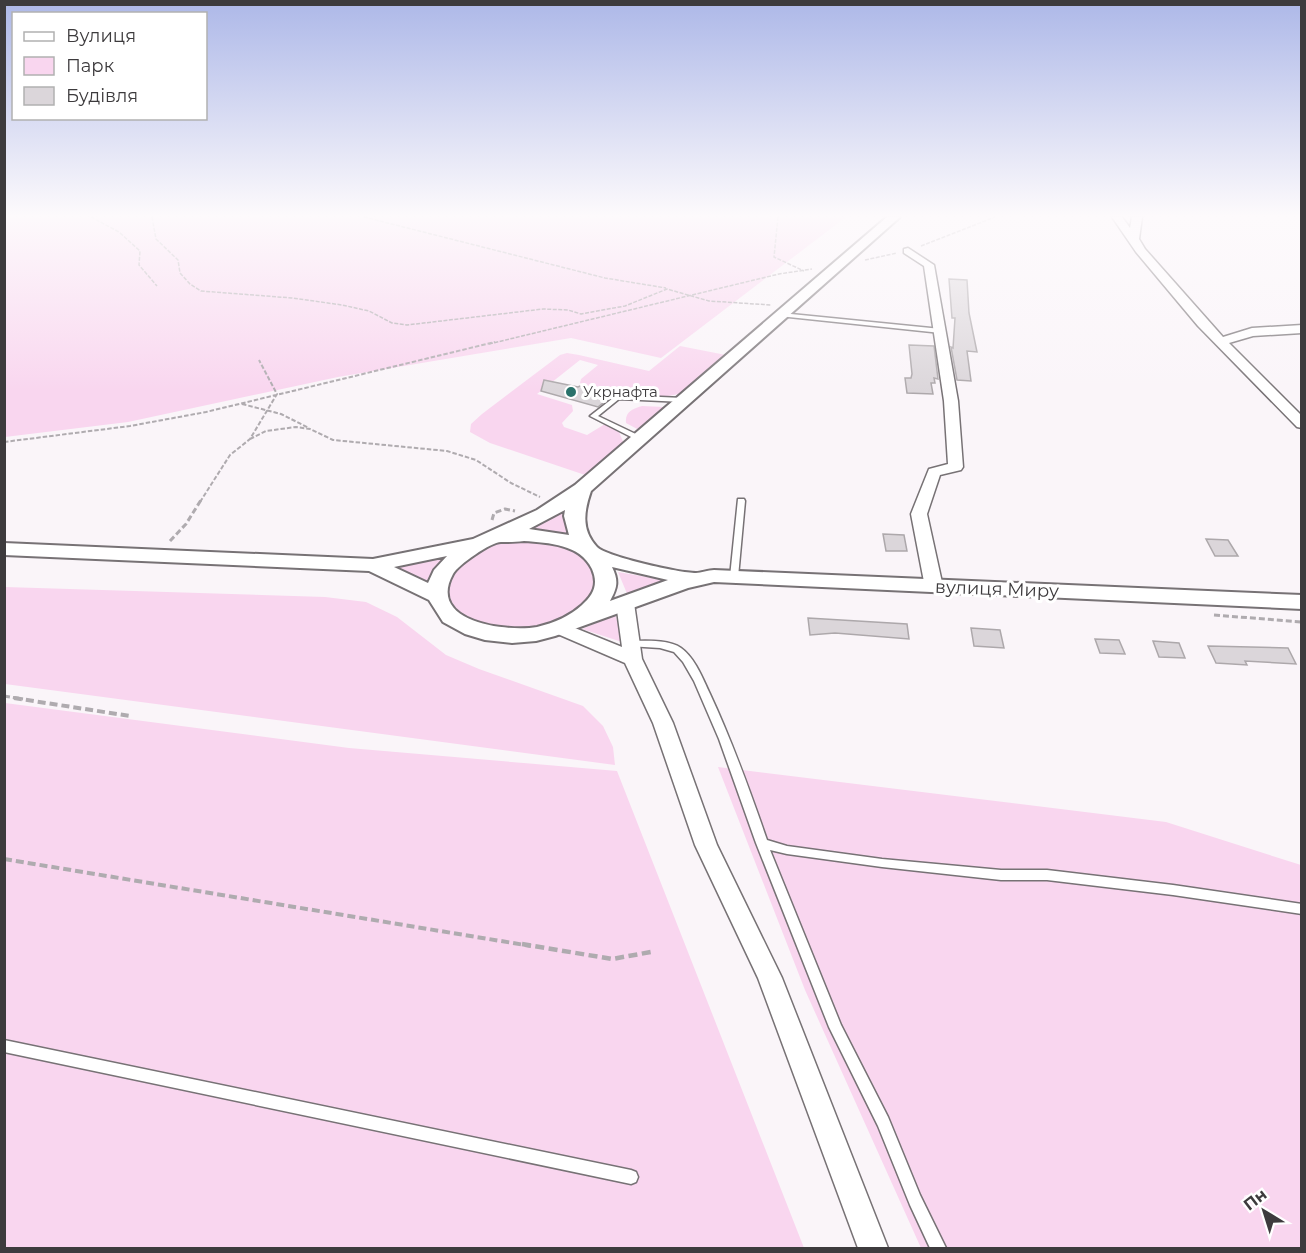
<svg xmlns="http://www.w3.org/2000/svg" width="1306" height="1253" viewBox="0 0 1306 1253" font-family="Montserrat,sans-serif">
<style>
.green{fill:#f9d6ef}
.building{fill:#dbd6da;stroke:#ada8ab;stroke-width:1.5}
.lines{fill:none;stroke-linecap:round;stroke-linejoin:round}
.service-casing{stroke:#777275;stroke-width:3}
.minor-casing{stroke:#777275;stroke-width:3}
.tertiary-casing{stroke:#777275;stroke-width:4}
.path-far4{stroke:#afabaf;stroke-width:1.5;stroke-dasharray:4 1.5;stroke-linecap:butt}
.path-far3{stroke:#afabaf;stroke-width:2;stroke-dasharray:4.5 2;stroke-linecap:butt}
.path-far2{stroke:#afabaf;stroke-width:3;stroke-dasharray:6 3;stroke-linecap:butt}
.path-far1{stroke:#afabaf;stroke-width:4;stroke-dasharray:8 4;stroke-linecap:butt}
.path{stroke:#afabaf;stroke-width:4.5;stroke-dasharray:9 4.5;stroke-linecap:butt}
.service{fill:#fff;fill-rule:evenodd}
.minor{fill:#fff;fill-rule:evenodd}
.tertiary{fill:#fff;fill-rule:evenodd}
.poi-dot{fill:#2a726b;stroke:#fff;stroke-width:2}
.labels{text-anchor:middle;stroke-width:6;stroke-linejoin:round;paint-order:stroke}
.far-poi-label{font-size:15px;fill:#3d3b3d;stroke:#fff;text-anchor:start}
.street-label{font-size:18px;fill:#3d3b3d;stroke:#fff}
</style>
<rect width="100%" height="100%" fill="#faf5f9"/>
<path class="green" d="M4 217H846L661 358 571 338 338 377 128 422 5 437Z
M680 346 731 356 684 392C651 404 617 393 585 385L580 383 581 379 598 365 580 360 537 394 572 405 573 411 562 423 564 427 587 435 605 424 619 432 624 444 591 477 490 443 470 432 471 424 482 414 560 355 567 353 579 355 649 371Z
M642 406 664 407 669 410 639 430 626 423C625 412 632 409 642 406Z
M564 507 567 534 526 528Z
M507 541H551L589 557 601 584C594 593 585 611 575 616 551 629 522 632 495 629 456 624 425 588 467 560 480 551 491 545 507 541Z
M445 556 430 582 393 566Z
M618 572 664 580 628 596Z
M5 587 325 597 366 602 397 617 446 655 479 669 583 706 603 726 613 747 615 765 5 684Z
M615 615 625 643 582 629Z
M5 703 349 748 617 771 804 1248H5Z
M718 767 1166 822 1301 865V1248H921L805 990Z"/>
<path class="building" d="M949 279 967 280 969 313 977 352 967 351 971 381 957 380 951 347 953 348 955 318H952Z
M909 345 934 346 938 379 934 378 935 383H931L933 394 907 393 905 378H911L912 374Z
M544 380 578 387 580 386 614 394 598 407 541 391Z
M883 534 904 535 907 551H886Z
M1206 539 1228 540 1238 556H1215Z
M808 618 907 624 909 639 835 633 810 635Z
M971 628 1000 630 1004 648 974 646Z
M1095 639 1119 640 1125 654 1100 653Z
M1153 641 1179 643 1185 658 1159 657Z
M1208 646 1288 648 1296 664 1245 661 1247 665 1216 663Z"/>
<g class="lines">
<g class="service-casing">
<path id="service" d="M781 313 941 329 944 331 941 333 779 316V314Z
M617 395 683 398 686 400 683 402 619 399 598 416 642 437V441H639L590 416Z
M738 499H744L745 501 738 577 734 580 730 577Z
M631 641C646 641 668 639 681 648 695 658 703 679 710 694 732 741 750 791 767 840L787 846 882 859 1001 870H1047L1173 885 1302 904V914L1173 895 1047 880H1001L882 867 787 854 770 850 841 1025 888 1117 920 1195 946 1248H930L910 1205 878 1126 829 1027 756 843 719 739 694 681 683 662 674 652 660 648 628 646 626 644 628 642Z
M4 1040 631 1170 636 1172 638 1177 636 1182 631 1184 4 1052Z"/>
</g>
<g class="minor-casing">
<path id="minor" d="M1112 217H1122L1130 228 1132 217H1142L1139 239 1145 249 1223 337 1252 328 1302 325V333L1253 336 1229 343 1302 416V428L1297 427 1198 326 1136 252Z
M908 248 934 265 958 401 963 467 961 470 940 475 927 514 943 587 940 591H928L925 587 911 514 929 469 948 464 944 401 924 266 904 253V249Z
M625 598 631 599 634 603 642 659 673 723 717 845 782 978 888 1248H858L758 978 695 845 653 723 625 663 553 632 550 628 553 624H565L622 647 616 603 619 599Z"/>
</g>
<g class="tertiary-casing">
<path id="tertiary" d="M887 217H900L591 491C584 511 581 530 597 547 607 557 680 573 696 573 701 573 708 570 714 570L1302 595V609L714 582 688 588 555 636 536 641 512 643 485 640 465 634 443 622 429 600 369 571 4 555V543L373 559 473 539 537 510 575 485ZM565 510 564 516 569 535 529 529ZM524 541C549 543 580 544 592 569 599 585 593 595 582 605 570 616 554 623 537 627 508 632 426 623 453 574 458 565 491 542 501 542 509 542 516 542 524 541ZM447 556 434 570 428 583 394 567ZM612 567 668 580 610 601C617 588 619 581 612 567Z"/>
</g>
<path class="path-far4" d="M91 217 119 232 140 251 139 265 157 286
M152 217 156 239 178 260 180 273 190 284 201 291 292 298 342 305 369 311 392 323 407 325 543 309 568 310 581 314 625 306 667 289 709 301 771 305
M364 217 605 278 666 288
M778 217 774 257 804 271
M921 246 995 217
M865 260 897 253
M489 344 779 274 812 269"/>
<path class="path-far3" d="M242 404 281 414 309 428
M250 439 266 431 296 427 310 429 333 440 447 451 476 460 511 483 540 497
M4 442 130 426 206 412 495 342
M200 502 230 455 250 439 277 394 259 360"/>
<path class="path-far2" d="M492 520 494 513 505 509 515 511
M170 541 186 524 201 500
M1214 615 1302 622
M4 696 23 699"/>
<path class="path-far1" d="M14 698 130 716
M4 859 531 946"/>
<path class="path" d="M522 944 612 959 651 952"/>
<use href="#service" class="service"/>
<use href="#minor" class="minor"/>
<use href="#tertiary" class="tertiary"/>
</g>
<linearGradient id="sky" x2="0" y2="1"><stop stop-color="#adb8e8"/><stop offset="0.55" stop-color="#fdfafc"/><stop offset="1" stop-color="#fdfafc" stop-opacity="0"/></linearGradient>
<rect width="1306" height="392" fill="url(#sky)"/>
<circle class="poi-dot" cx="571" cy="392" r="6"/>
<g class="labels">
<g class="far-poi-label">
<text x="583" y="397">Укрнафта</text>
</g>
<g class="street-label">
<text transform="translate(997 589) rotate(2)" y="6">вулиця Миру</text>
</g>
</g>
<rect width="1306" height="1253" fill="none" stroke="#3d3b3d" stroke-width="12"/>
<rect x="12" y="12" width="195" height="108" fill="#ffffff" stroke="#b1b1b1" stroke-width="1.5"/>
<rect x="24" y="32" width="30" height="9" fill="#ffffff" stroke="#b1b1b1" stroke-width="1.5"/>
<text x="66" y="42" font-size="18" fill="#3d3b3d">Вулиця</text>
<rect x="24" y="57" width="30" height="18" fill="#f9d6ef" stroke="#b1b1b1" stroke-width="1.5"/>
<text x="66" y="72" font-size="18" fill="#3d3b3d">Парк</text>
<rect x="24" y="87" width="30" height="18" fill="#dbd6da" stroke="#b1b1b1" stroke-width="1.5"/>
<text x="66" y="102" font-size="18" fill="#3d3b3d">Будівля</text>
<g transform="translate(1264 1211) rotate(322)" stroke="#ffffff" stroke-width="4.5" paint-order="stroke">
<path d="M0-4.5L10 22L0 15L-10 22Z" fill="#3d3b3d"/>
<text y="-9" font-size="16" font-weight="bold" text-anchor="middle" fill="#3d3b3d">Пн</text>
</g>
</svg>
